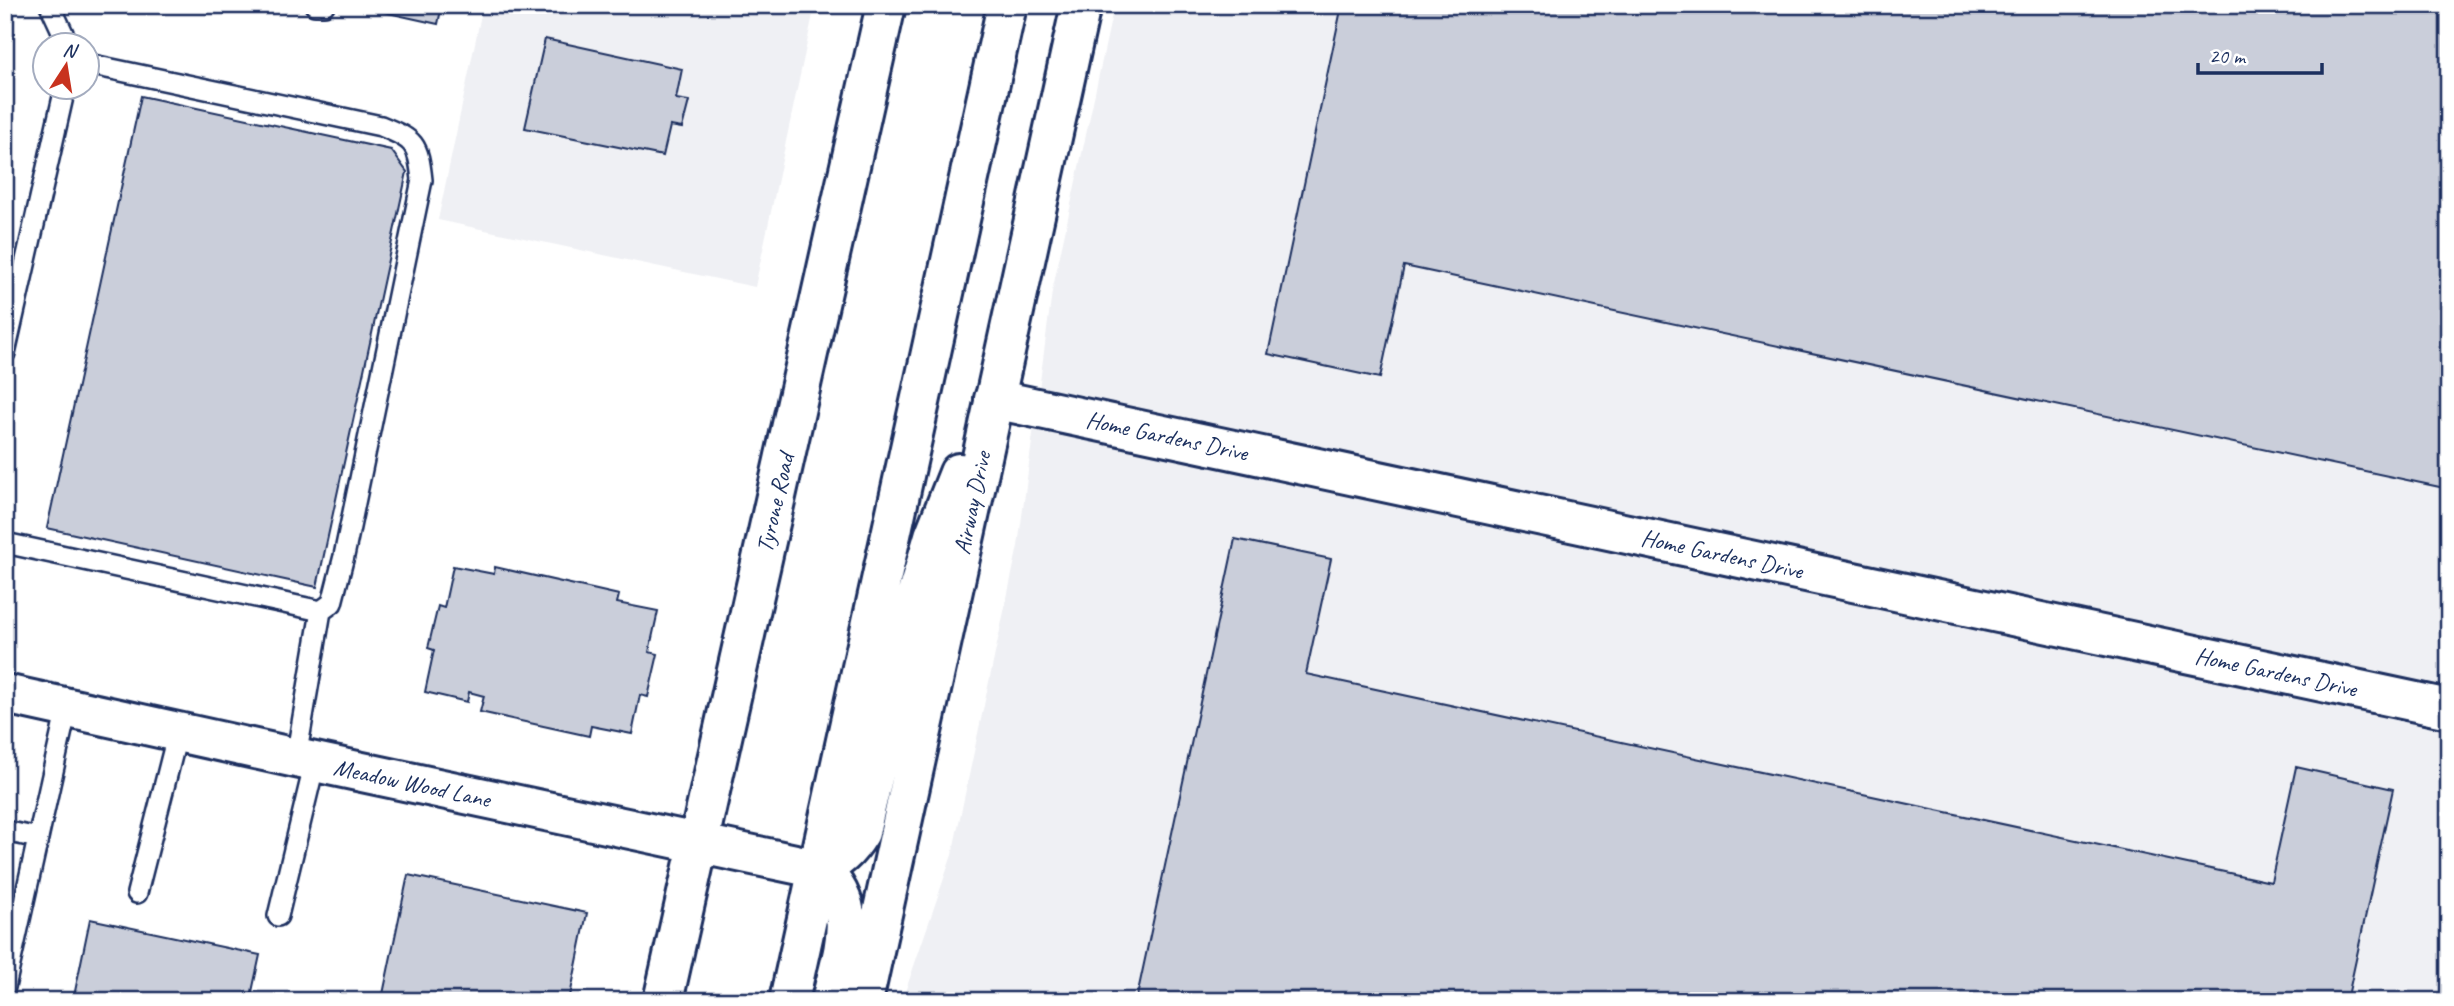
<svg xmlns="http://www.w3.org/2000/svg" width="2454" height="1006" viewBox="0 0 2454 1006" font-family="Caveat,sans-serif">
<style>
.built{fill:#eff0f4}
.building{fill:#caceda;stroke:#1b2f5e;stroke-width:2}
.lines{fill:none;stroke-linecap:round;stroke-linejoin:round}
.lane-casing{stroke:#1b2f5e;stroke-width:24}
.street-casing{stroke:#1b2f5e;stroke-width:44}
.secondary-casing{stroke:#1b2f5e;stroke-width:44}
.lane{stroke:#fff;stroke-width:19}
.street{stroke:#fff;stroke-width:38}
.secondary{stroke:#fff;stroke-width:38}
.labels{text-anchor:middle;stroke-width:5;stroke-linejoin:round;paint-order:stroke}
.street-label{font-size:24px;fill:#1b2f5e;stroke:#fff}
</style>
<rect width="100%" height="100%" fill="#fff"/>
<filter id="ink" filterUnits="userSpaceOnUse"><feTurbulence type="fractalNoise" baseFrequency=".0143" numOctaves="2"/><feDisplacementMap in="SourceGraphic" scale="14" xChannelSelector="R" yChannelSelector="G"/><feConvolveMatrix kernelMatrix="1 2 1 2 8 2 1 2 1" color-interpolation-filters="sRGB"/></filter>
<g filter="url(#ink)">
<path class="built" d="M483 5H815L755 287 438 220Z
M1114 5H2449V1001H902L952 855 1018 546 1052 292Z"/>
<path class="building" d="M352 5H442L438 24Z
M1342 5H2449V489L1404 266 1380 378 1268 354Z
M545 39 682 69 676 99 689 101 682 128 670 126 663 156 525 128Z
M141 96 391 150 407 172 317 587 47 528Z
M1235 539 1331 559 1306 674 2271 882 2296 767 2393 789 2347 1001H1136Z
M453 566 494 574 495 567 619 595 617 603 658 611 649 652 658 654 648 697 640 695 632 734 591 726 589 736 480 712 484 696 469 692 467 702 425 692 434 650 428 648 438 606 444 608Z
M408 875 587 913 569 1001 382 999Z
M90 919 260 955 250 1001H73Z"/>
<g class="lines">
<g class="lane-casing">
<path id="lane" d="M50 5 69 46
M315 5H324
M88 64 381 126C415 140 418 143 422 180L344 556 332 603 321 611
M5 353 65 88
M5 543 321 611 296 758
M5 831 38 838
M137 893 178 732
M278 916 315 762
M5 987 67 708"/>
</g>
<g class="street-casing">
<path id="street" d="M994 399 2449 709
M5 694 296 758 819 869
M663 1001 886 5"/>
</g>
<g class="secondary-casing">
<path id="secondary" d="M789 1001 1007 5
M831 1001C842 952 863 907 819 869 838 860 849 850 860 832L914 604 934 536 959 473
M863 1001 1081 5"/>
</g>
<use href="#lane" class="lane"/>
<use href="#street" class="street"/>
<use href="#secondary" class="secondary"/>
</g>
</g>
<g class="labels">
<g class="street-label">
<text transform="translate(1167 436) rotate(12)" y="8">Home Gardens Drive</text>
<text transform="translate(775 503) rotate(-77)" y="8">Tyrone Road</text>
<text transform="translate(972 503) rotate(-78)" y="8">Airway Drive</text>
<text transform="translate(1722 554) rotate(12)" y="8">Home Gardens Drive</text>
<text transform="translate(2276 672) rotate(12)" y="8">Home Gardens Drive</text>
<text transform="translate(412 783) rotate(12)" y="8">Meadow Wood Lane</text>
</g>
</g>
<rect width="2454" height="1006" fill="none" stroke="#fff" stroke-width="28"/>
<rect x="14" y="14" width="2426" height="978" fill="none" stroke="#1b2f5e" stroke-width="2.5" filter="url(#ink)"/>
<g transform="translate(66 66) rotate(12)"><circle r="33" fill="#ffffff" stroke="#a4acbf" stroke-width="2"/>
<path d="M0-5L12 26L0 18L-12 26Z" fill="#c8321e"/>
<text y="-10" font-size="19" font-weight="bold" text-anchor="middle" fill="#1b2f5e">N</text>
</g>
<path d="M2198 63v10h124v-10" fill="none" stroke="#1b2f5e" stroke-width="3.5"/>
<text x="2209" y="63" font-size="21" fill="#1b2f5e" stroke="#ffffff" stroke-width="5" paint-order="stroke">20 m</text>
</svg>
